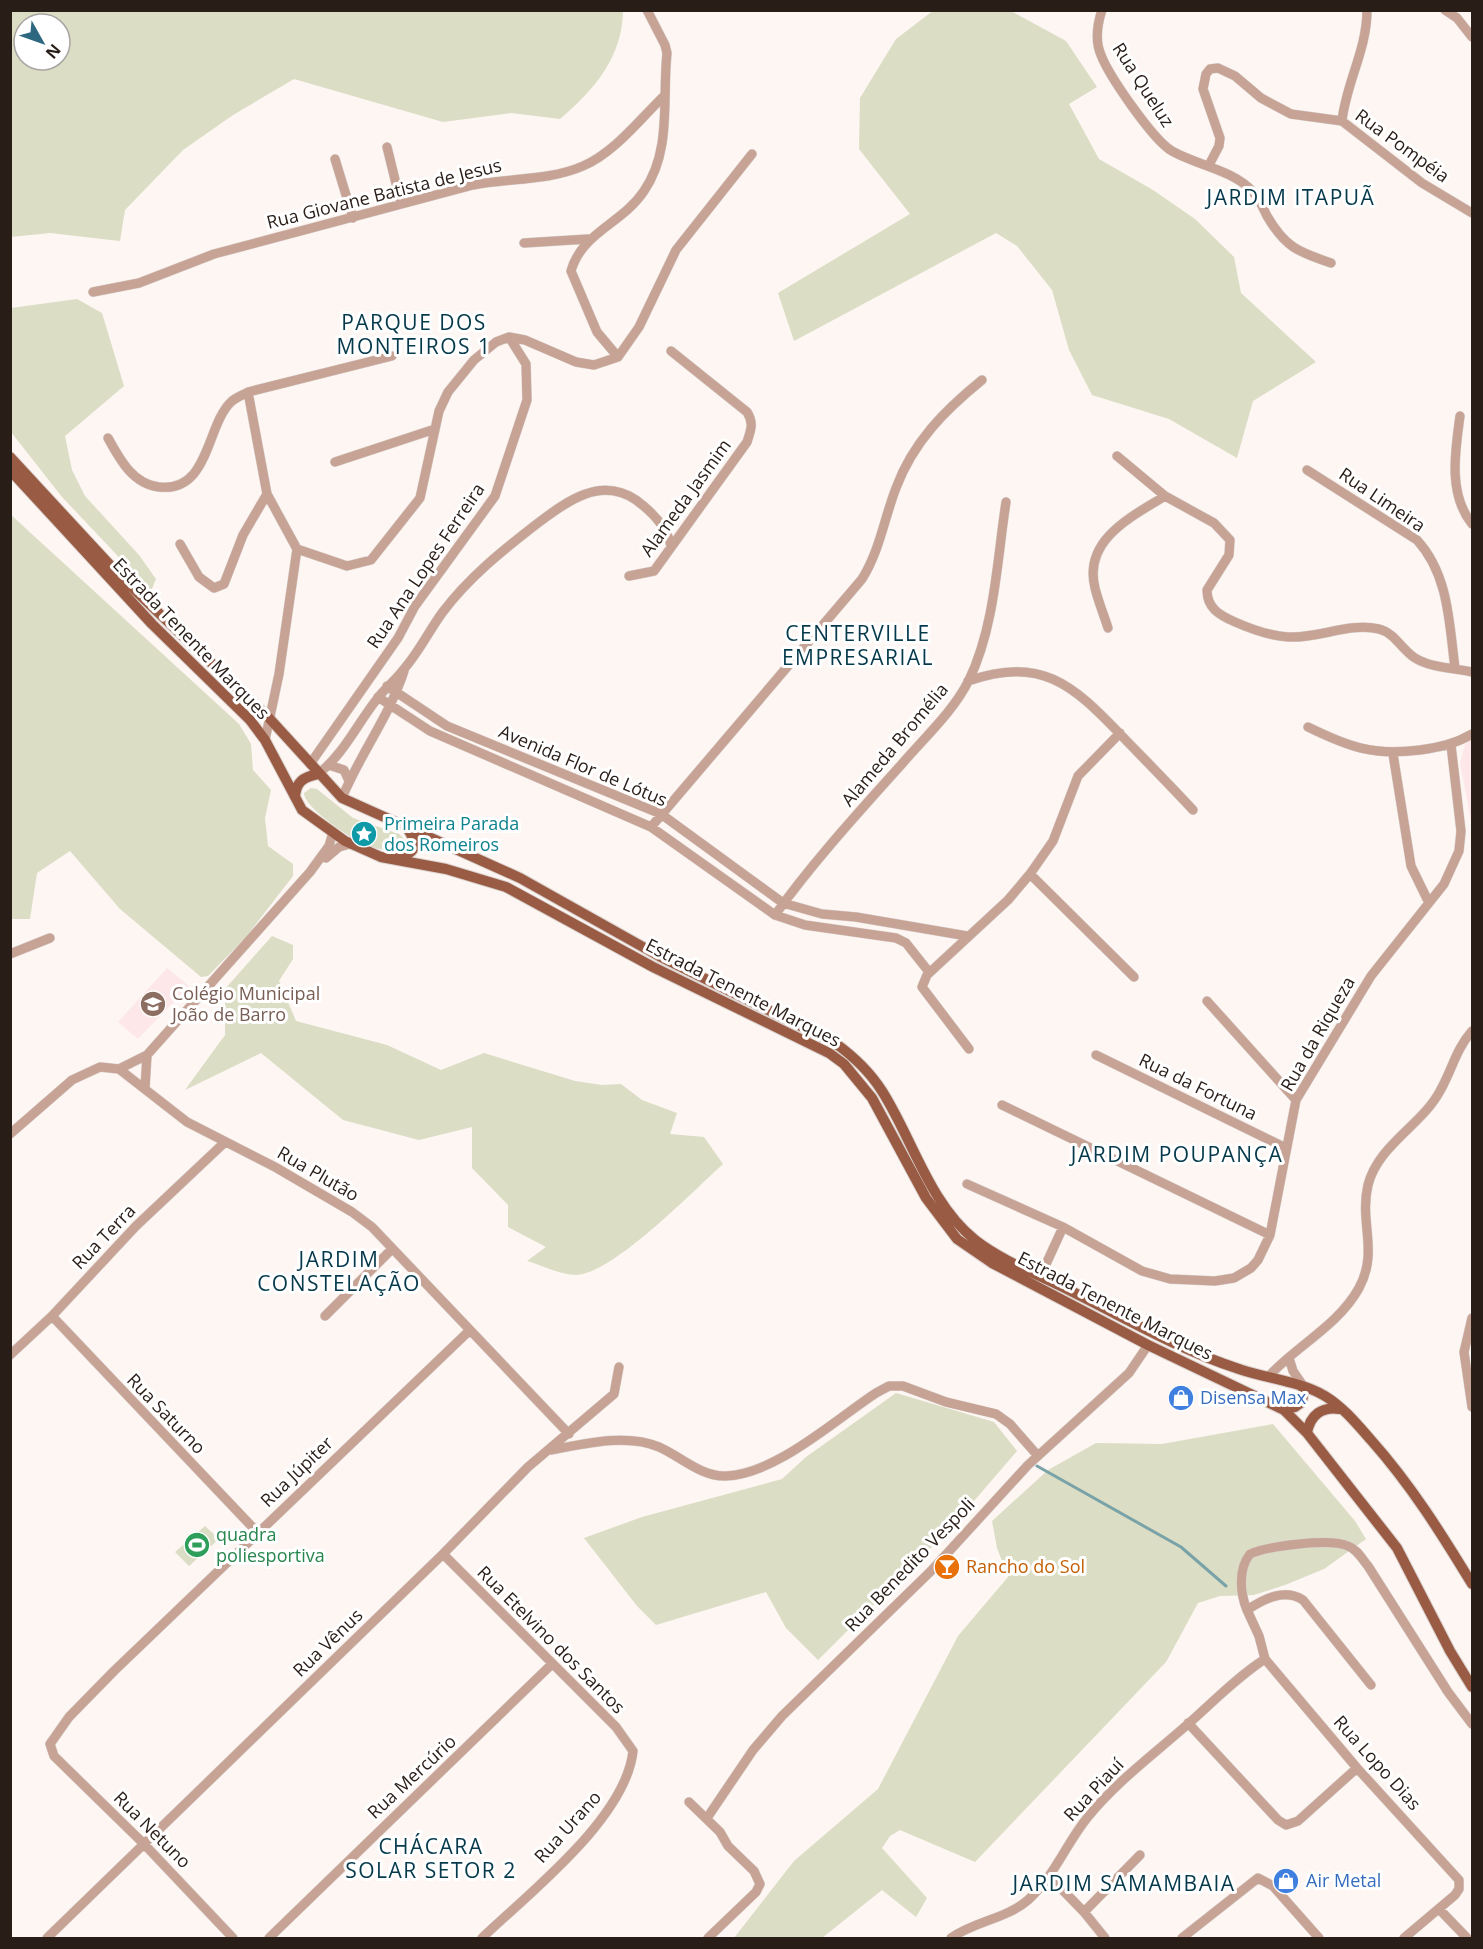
<svg xmlns="http://www.w3.org/2000/svg" width="1483" height="1949" viewBox="0 0 1483 1949" font-family="'Open Sans',sans-serif">
<style>
.education{fill:#fde7e9}
.green{fill:#dbddc4;fill-rule:evenodd}
.lines{fill:none;stroke-linecap:round;stroke-linejoin:round}
.stream{stroke:#79a3a8;stroke-width:3}
.minor-casing{stroke:#dbd3d0;stroke-width:10}
.major-casing{stroke:#dbd3d0;stroke-width:12}
.minor{stroke:#c7a395;stroke-width:9}
.major{stroke:#995b43;stroke-width:10}
.labels{text-anchor:middle;stroke-width:6;stroke-linejoin:round;paint-order:stroke}
.street-label{font-size:18px;fill:#291d18;stroke:#fff}
.culture-label{font-size:18px;fill:#0d838f;stroke:#fff;text-anchor:start}
.education-label{font-size:18px;fill:#785e54;stroke:#fff;text-anchor:start}
.shop-label{font-size:18px;fill:#366cbe;stroke:#fff;text-anchor:start}
.leisure-label{font-size:18px;fill:#27864d;stroke:#fff;text-anchor:start}
.food-label{font-size:18px;fill:#c56008;stroke:#fff;text-anchor:start}
.quarter-label{font-size:21px;letter-spacing:1.5px;fill:#05394b;stroke:#fff}
</style>
<rect width="100%" height="100%" fill="#fdf6f3"/>
<path class="education" d="M1472 739V826L1460 763 1465 744Z
M167 968 189 986 138 1039 118 1022Z"/>
<path class="green" d="M934 10 1011 11 1066 41 1097 87 1069 104 1099 159 1153 190 1195 219 1234 257 1241 293 1316 362 1253 401 1237 458 1169 419 1092 395 1069 350 1052 290 1017 246 996 233 794 341 778 293 910 214 859 149 860 98 896 39Z
M623 11C622 58 594 90 560 119L511 113 443 122 294 79 233 115 183 150 125 210 120 241 50 233 11 237V11ZM24 24H60V60H24Z
M77 299 102 313 124 386 65 436 72 470 85 496 139 555 156 579 151 591 62 497 11 432V308Z
M10 514 239 724 251 744 253 770 271 790 265 818 268 846 293 864V876L246 937 208 976 201 977 120 909 70 851 37 873 30 919H11Z
M311 788 317 789 353 818 399 834 411 845 405 852C392 851 381 850 368 846 353 840 304 808 304 793Z
M272 936 293 945V959L279 981 296 1021 387 1045 441 1070 484 1053 575 1081 602 1085 621 1084 642 1100 677 1113 670 1134 704 1137 723 1164C693 1191 613 1274 576 1275 561 1275 541 1265 527 1261L546 1247 508 1227V1205L472 1168V1127L419 1140 343 1120 261 1053 185 1090 225 1035V989Z
M896 1393 994 1422 1017 1451 949 1530 818 1660 786 1628 766 1592 656 1625 637 1606 584 1538 642 1517 782 1479 806 1457Z
M1273 1424 1355 1521 1366 1539 1324 1569 1285 1585 1254 1595 1220 1596 1198 1603 1166 1662 975 1862 900 1830 890 1836 882 1848 927 1898 916 1917 882 1890 822 1938H734L794 1861 878 1789 958 1636 1008 1577 997 1548 992 1521 1048 1470 1096 1443 1162 1444Z
M205 1526 219 1539 189 1566 175 1552Z"/>
<g class="lines">
<path class="stream" d="M1037 1466 1181 1547 1226 1586"/>
<g class="minor-casing">
<path id="minor" d="M1102 10C1097 25 1095 41 1101 55 1109 76 1153 140 1172 151 1196 165 1234 170 1253 192 1259 198 1263 208 1267 216 1285 247 1298 252 1331 263
M1445 10 1457 18 1472 37
M1342 121C1346 83 1367 50 1367 10
M387 147 401 204
M335 159 353 218
M1209 165 1219 146 1220 138 1203 89 1206 74 1210 69 1218 68 1235 76 1261 98 1291 114 1342 121 1422 183 1472 213
M524 243 588 239
M93 292 139 283 214 254 473 185C508 178 549 181 583 166 614 153 640 119 664 96
M618 357 597 332 571 271C582 232 622 224 644 191 672 150 662 100 667 53L665 45 647 10
M248 392 267 494 297 549
M1460 416C1455 452 1448 494 1472 524
M108 438C120 460 133 484 159 487 210 493 206 424 232 401 237 397 243 395 248 392L392 356
M1117 456 1165 496 1214 523 1230 540 1229 555 1207 590C1207 608 1219 615 1235 622 1251 629 1270 636 1288 637 1318 639 1349 622 1379 629 1395 633 1402 650 1415 658 1431 668 1454 668 1472 672
M335 462 435 429
M1307 470 1417 540C1449 575 1449 623 1455 668
M180 544 199 577 214 588 224 584 243 535 267 494
M297 549 347 566 371 560 420 498 439 411 448 392 474 360 496 342 509 337 525 340 576 362 594 365 618 357 639 327 676 250 752 154
M629 576 654 571 747 442C751 430 754 423 747 412L671 351
M1108 628C1104 615 1098 601 1095 588 1083 540 1131 517 1165 496
M968 681C1041 656 1072 684 1120 734 1144 759 1169 784 1193 810
M387 686 447 726 661 814 783 903 822 914 856 917 967 936
M378 697 430 731 651 827 775 915 805 925 896 938 906 943 929 972
M1308 727C1349 747 1373 756 1420 750 1440 747 1455 744 1472 734
M265 740 279 674 297 549
M1393 754 1411 866 1429 903
M310 764 398 638 415 606 495 496 527 400 526 364 509 337
M329 765 344 770 349 781
M318 774C344 754 357 724 377 699 385 688 396 680 404 669 419 652 429 631 442 613 469 577 503 550 538 523 567 501 601 476 636 500 651 511 667 527 671 546
M342 798C360 754 389 717 404 671
M651 827 862 579C880 550 884 519 896 488 913 442 945 410 982 380
M326 858 339 847 350 844
M1030 874 1134 977
M775 915C813 862 858 813 901 765 924 738 953 712 969 680 995 626 997 560 1006 502
M10 954 50 938
M1207 1001 1296 1100
M969 1049 922 987 927 975 1008 900 1030 874 1053 841 1078 776 1120 733
M1096 1055 1286 1148
M119 1069 147 1055
M145 1088 147 1055 310 872 329 846 333 832
M1002 1105 1270 1235
M10 1134 72 1080 100 1067 119 1069 187 1122 275 1167 352 1212 372 1227 569 1434
M967 1184 1063 1227 1142 1271 1170 1279 1215 1281 1234 1278 1251 1268 1258 1260 1270 1235 1296 1100 1371 976 1444 884 1459 851 1461 831 1451 745
M1041 1275 1063 1227
M52 1316 258 1533
M325 1316 392 1249
M1472 1318 1464 1352 1472 1407
M10 1355 52 1316 136 1226 224 1143
M1289 1358 1293 1371 1304 1387
M1268 1377C1296 1346 1338 1326 1359 1288 1379 1251 1359 1223 1368 1185 1378 1145 1422 1125 1440 1091 1452 1070 1456 1049 1472 1031
M551 1450C584 1444 626 1433 659 1447 680 1456 701 1477 726 1476 776 1474 835 1420 876 1393L889 1386H903L946 1402 996 1414 1010 1424 1038 1456
M443 1554 616 1727 633 1751C626 1818 529 1893 482 1938
M1247 1610C1240 1593 1238 1569 1250 1554 1268 1546 1330 1538 1348 1546 1357 1549 1362 1559 1368 1566L1448 1692 1472 1724
M1265 1659 1357 1768 1459 1880V1889L1455 1895 1404 1938
M1265 1659 1259 1636 1247 1610C1264 1599 1284 1588 1303 1600L1371 1685
M1188 1723 1278 1820 1286 1825 1298 1821 1357 1768
M689 1802 720 1832 728 1846 754 1871 760 1884 756 1892 708 1938
M707 1818 753 1750 782 1716 931 1571 1028 1465 1129 1373 1148 1345
M1049 1876 1084 1912 1105 1938
M1439 1909 1467 1938
M1084 1912 1140 1855
M47 1938 443 1554 528 1467 614 1394 619 1367
M233 1938 144 1844 54 1756 50 1744 69 1717 114 1671 469 1331
M269 1938 552 1664
M951 1938C975 1921 1006 1919 1028 1900 1054 1877 1066 1844 1087 1818 1116 1782 1154 1754 1188 1724 1213 1702 1237 1677 1265 1659
M1182 1938 1258 1878 1273 1886 1319 1938"/>
</g>
<g class="major-casing">
<path id="major" d="M10 457 121 577 269 718 342 798 520 878 659 956 835 1043C853 1056 870 1072 882 1091 913 1140 929 1203 975 1240 1003 1262 1040 1275 1071 1291 1127 1319 1180 1350 1239 1369 1268 1379 1299 1381 1325 1396 1343 1407 1357 1424 1371 1440 1411 1485 1441 1533 1472 1584
M10 470 152 624 250 720 265 740 302 810 345 841 381 857 446 869 506 887 653 967 829 1053 844 1064 872 1098 926 1198 957 1239 992 1263 1148 1345 1284 1410 1307 1433 1397 1548 1450 1651 1472 1687
M295 797C296 782 303 777 318 774
M397 858C418 853 418 844 407 828
M1284 1410 1295 1407 1302 1402 1304 1387
M1307 1433C1310 1415 1322 1406 1340 1409"/>
</g>
<use href="#minor" class="minor"/>
<use href="#major" class="major"/>
</g>
<defs>
<g id="sight-disc" transform="scale(1.35)"><circle r="9.5" fill="#0f9aa8" stroke="#fff"/><path d="M0-6L1.8-2.2L6-1.7L2.9 1.2L3.7 5.4L0 3.3L-3.7 5.4L-2.9 1.2L-6-1.7L-1.8-2.2Z" fill="#fff"/></g>
<g id="school-disc" transform="scale(1.35)"><circle r="9.5" fill="#8d6e63" stroke="#fff"/><path d="M0-5L7-2L0 1L-7-2ZM-4 1L0 2.5L4 1V4Q0 6-4 4Z" fill="#fff"/></g>
<g id="shop-disc" transform="scale(1.35)"><circle r="9.5" fill="#3f7fe0" stroke="#fff"/><path d="M-5-2.5h2.3a2.7 3.5 0 0 1 5.4 0H5L5.5 6h-11ZM-1.5-2.5h3a1.5 2.3 0 0 0-3 0Z" fill="#fff"/></g>
<g id="stadium-disc" transform="scale(1.35)"><circle r="9.5" fill="#2e9e5b" stroke="#fff"/><path d="M0-5a6.5 5 0 1 0 0 10a6.5 5 0 1 0 0-10ZM-3.5-1.8h7v3.6h-7Z" fill="#fff"/></g>
<g id="bar-disc" transform="scale(1.35)"><circle r="9.5" fill="#e8710a" stroke="#fff"/><path d="M-6-5H6L.8 .8V4.5H3.5V6h-7V4.5H-.8V.8Z" fill="#fff"/></g>
</defs>
<g fill-rule="evenodd">
<use href="#sight-disc" x="364" y="834"/>
<use href="#school-disc" x="153" y="1004"/>
<use href="#shop-disc" x="1181" y="1398"/>
<use href="#stadium-disc" x="197" y="1545"/>
<use href="#bar-disc" x="947" y="1567"/>
<use href="#shop-disc" x="1286" y="1881"/>
</g>
<g class="labels">
<g class="street-label">
<text transform="translate(1143 85) rotate(57)" y="6">Rua Queluz</text>
<text transform="translate(1402 146) rotate(36)" y="6">Rua Pompéia</text>
<text transform="translate(384 194) rotate(-14)" y="6">Rua Giovane Batista de Jesus</text>
<text transform="translate(686 498) rotate(-54)" y="6">Alameda Jasmim</text>
<text transform="translate(1382 500) rotate(34)" y="6">Rua Limeira</text>
<text transform="translate(426 566) rotate(-56)" y="6">Rua Ana Lopes Ferreira</text>
<text transform="translate(191 639) rotate(46)" y="6">Estrada Tenente Marques</text>
<text transform="translate(895 745) rotate(-50)" y="6">Alameda Bromélia</text>
<text transform="translate(583 766) rotate(23)" y="6">Avenida Flor de Lótus</text>
<text transform="translate(743 993) rotate(27)" y="6">Estrada Tenente Marques</text>
<text transform="translate(1318 1034) rotate(-60)" y="6">Rua da Riqueza</text>
<text transform="translate(1198 1087) rotate(26)" y="6">Rua da Fortuna</text>
<text transform="translate(318 1174) rotate(30)" y="6">Rua Plutão</text>
<text transform="translate(104 1237) rotate(-46)" y="6">Rua Terra</text>
<text transform="translate(1115 1306) rotate(27)" y="6">Estrada Tenente Marques</text>
<text transform="translate(166 1414) rotate(46)" y="6">Rua Saturno</text>
<text transform="translate(297 1472) rotate(-44)" y="6">Rua Júpiter</text>
<text transform="translate(910 1565) rotate(-46)" y="6">Rua Benedito Vespoli</text>
<text transform="translate(551 1640) rotate(45)" y="6">Rua Etelvino dos Santos</text>
<text transform="translate(328 1643) rotate(-44)" y="6">Rua Vênus</text>
<text transform="translate(1377 1763) rotate(48)" y="6">Rua Lopo Dias</text>
<text transform="translate(412 1777) rotate(-43)" y="6">Rua Mercúrio</text>
<text transform="translate(1094 1790) rotate(-47)" y="6">Rua Piauí</text>
<text transform="translate(568 1827) rotate(-48)" y="6">Rua Urano</text>
<text transform="translate(152 1830) rotate(45)" y="6">Rua Netuno</text>
</g>
<g class="culture-label">
<text x="384" y="830">Primeira Parada<tspan x="384" dy="21">dos Romeiros</tspan></text>
</g>
<g class="education-label">
<text x="172" y="1000">Colégio Municipal<tspan x="172" dy="21">João de Barro</tspan></text>
</g>
<g class="shop-label">
<text x="1200" y="1404">Disensa Max</text>
<text x="1306" y="1887">Air Metal</text>
</g>
<g class="leisure-label">
<text x="216" y="1541">quadra<tspan x="216" dy="21">poliesportiva</tspan></text>
</g>
<g class="food-label">
<text x="966" y="1573">Rancho do Sol</text>
</g>
<g class="quarter-label">
<text x="1291" y="205">JARDIM ITAPUÃ</text>
<text x="414" y="330">PARQUE DOS<tspan x="414" dy="24">MONTEIROS 1</tspan></text>
<text x="858" y="641">CENTERVILLE<tspan x="858" dy="24">EMPRESARIAL</tspan></text>
<text x="1177" y="1162">JARDIM POUPANÇA</text>
<text x="339" y="1267">JARDIM<tspan x="339" dy="24">CONSTELAÇÃO</tspan></text>
<text x="431" y="1854">CHÁCARA<tspan x="431" dy="24">SOLAR SETOR 2</tspan></text>
<text x="1124" y="1891">JARDIM SAMAMBAIA</text>
</g>
</g>
<rect width="1483" height="1949" fill="none" stroke="#291d18" stroke-width="24"/>
<g transform="translate(42 42) rotate(130)"><circle r="28" fill="#ffffff" stroke="#a9a5a3" stroke-width="1.5"/>
<path d="M0-4.5L10 22L0 15L-10 22Z" fill="#2d6780"/>
<text y="-9" font-size="16" font-weight="bold" text-anchor="middle" fill="#291d18">N</text>
</g>
</svg>
